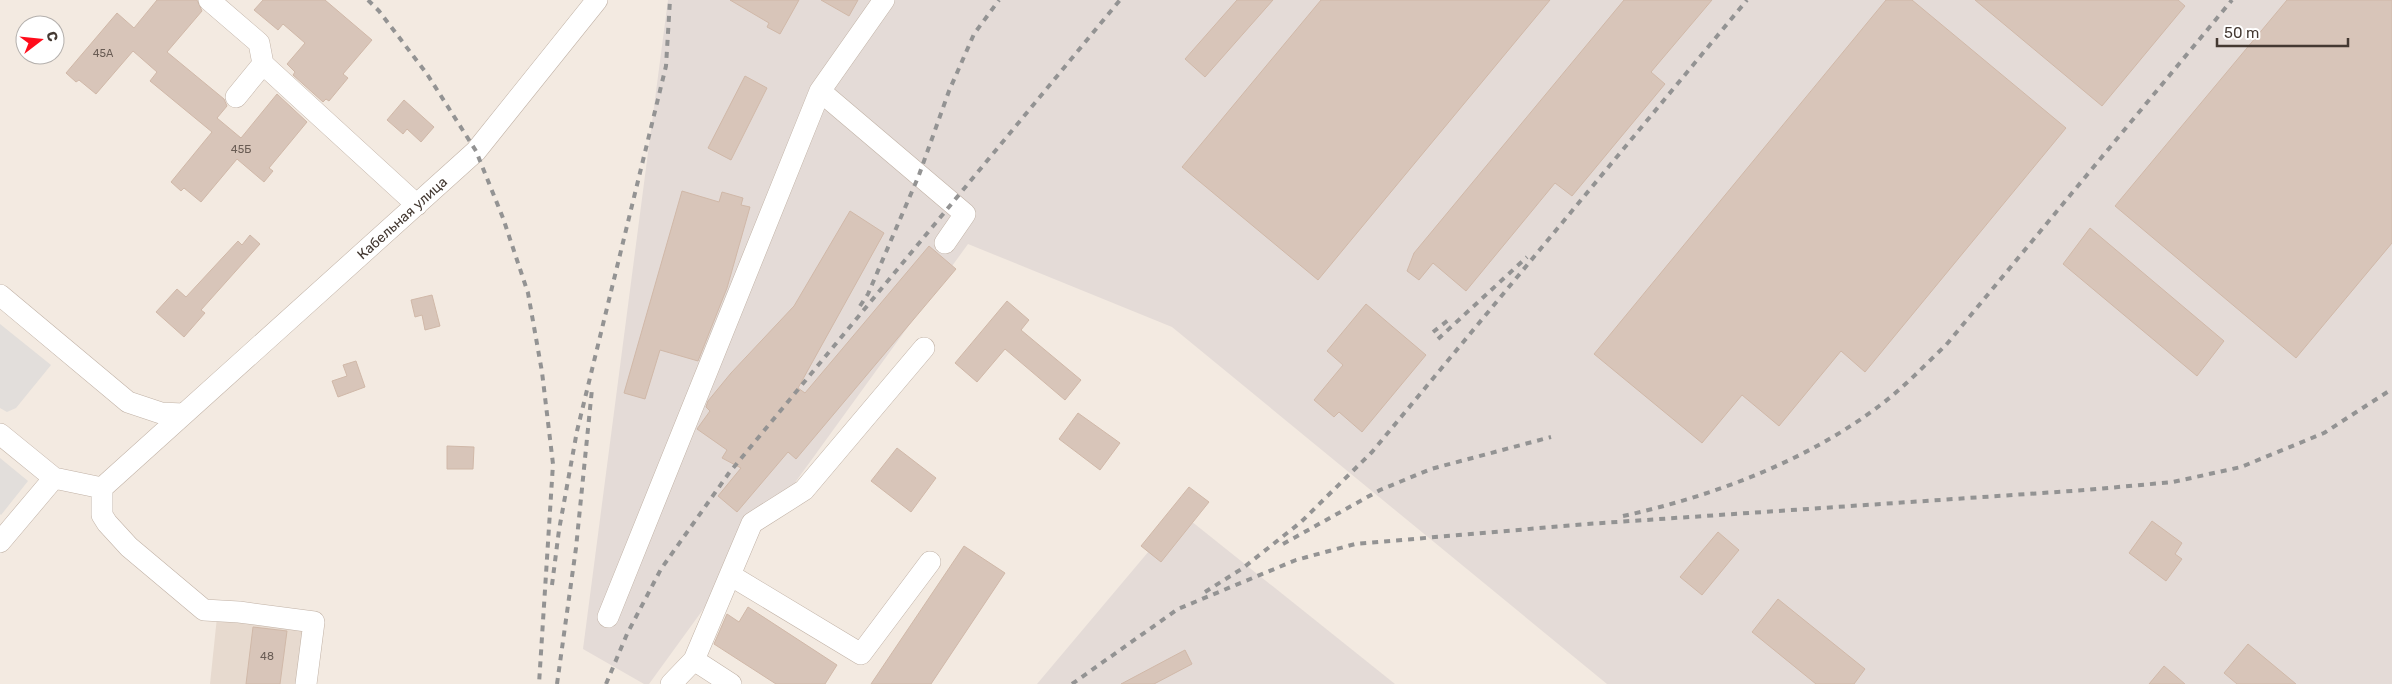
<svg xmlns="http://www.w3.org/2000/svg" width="2392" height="684" viewBox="0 0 2392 684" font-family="Rubik,sans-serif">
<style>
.residential{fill:#e7dacf}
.industrial{fill:#e4dbd7}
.parking{fill:#e2dedb}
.building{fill:#d8c5b9;stroke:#d0b8a8}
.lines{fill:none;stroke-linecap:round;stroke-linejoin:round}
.minor-casing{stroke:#c1b2a6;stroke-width:22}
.minor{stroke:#fff;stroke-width:21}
.rail{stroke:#939393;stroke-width:4;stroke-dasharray:6 6;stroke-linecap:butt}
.labels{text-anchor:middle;stroke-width:5;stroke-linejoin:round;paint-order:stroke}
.number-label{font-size:11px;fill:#695c54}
.street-label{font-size:14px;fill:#443932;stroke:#fff}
</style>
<rect width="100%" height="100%" fill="#f3eae1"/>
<path class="residential" d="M217 617 306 631 300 684H210Z"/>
<path class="industrial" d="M668 0H2392V684H1607L1172 327 968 244 649 684H644L583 649Z
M1181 513 1395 684H1037Z"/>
<path class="parking" d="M0 324 51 365 16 408 7 412 0 408Z
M0 458 28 481 1 515 0 514Z"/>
<path class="building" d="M157 0H197L202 11 167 52 224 99 227 106 217 118 241 138 277 94 307 122 269 168 273 171 264 182 237 159 201 202 184 188 181 191 171 182 212 132 150 81 157 72 133 51 96 94 79 80 76 82 66 73 117 13 134 28Z
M263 0H325L372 40 343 74 348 78 329 101 326 99 323 102 293 75 295 72 287 64 305 43 283 24 278 30 254 10Z
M730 0H799L780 34 767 27 769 23Z
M821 0H858L849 16Z
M1237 0H1273L1205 77 1185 59Z
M1321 0H1550L1318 280 1182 167Z
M1624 0H1712L1651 72 1665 84 1572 196 1555 183 1466 291 1433 263 1419 280 1407 271 1414 253Z
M1886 0H1912L2066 128 1865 372 1841 351 1779 426 1742 395 1702 443 1594 354Z
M1975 0H2178L2185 6 2102 106Z
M2287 0H2392V243L2296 358 2115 206Z
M745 76 767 88 731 160 708 148Z
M404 100 434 127 421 142 407 129 403 134 387 120Z
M682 191 719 202 722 192 743 198 741 205 750 207 727 288 698 361 660 350 645 399 624 393Z
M850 211 884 233 798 388 805 393 929 246 956 269 796 459 788 452 737 512 718 496 741 468 722 458 727 450 697 429 710 411 706 407 708 401 731 373 794 306Z
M2090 228 2224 341 2197 376 2063 264Z
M250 235 260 244 201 310 205 313 184 337 156 312 177 289 186 297 238 241 242 245Z
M432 295 440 326 425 330 422 315 415 317 411 300Z
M1007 301 1029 320 1021 330 1081 380 1065 400 1005 349 977 382 955 363Z
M1366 304 1426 355 1362 432 1339 412 1334 417 1314 400 1343 365 1327 351Z
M356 361 365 387 338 397 332 381 347 376 343 365Z
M1078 413 1120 443 1100 470 1059 439Z
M447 446 474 447 473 469H447Z
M897 448 936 478 911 512 871 481Z
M1189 487 1209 502 1161 562 1141 546Z
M2152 521 2182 543 2175 554 2182 559 2166 581 2129 553Z
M1718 532 1739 550 1702 595 1680 577Z
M964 546 1005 573 931 684H871Z
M1778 599 1865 669 1854 684H1816L1752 632Z
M748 607 837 665 825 684H776L714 644 727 614 739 622Z
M253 627 287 631 280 684H246Z
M2248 644 2296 684H2237L2224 673Z
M1185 650 1192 664 1154 684H1121Z
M2164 666 2185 684H2149Z"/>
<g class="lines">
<g class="minor-casing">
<path id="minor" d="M209 0 259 43 263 64 417 205
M820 91 965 214 945 243
M236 97 263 64
M0 295 128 402 161 413 183 414
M0 434 54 478 102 488 476 151 597 0
M102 488V515L107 523 129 547 204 610 239 612 314 622 306 684
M0 542 54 478
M730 575 861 654 930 562
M608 617 820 91 884 0
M694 660 752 523 804 490 924 348
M671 684 694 660 731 684"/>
</g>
<use href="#minor" class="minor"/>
<path class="rail" d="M368 0 379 11 427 74 476 151 503 218 528 293 542 372 553 464 539 684
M860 306 868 294 919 175 949 91 974 34 999 0
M1433 332 1451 318
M1438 339 1527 257
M1623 516C1718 495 1818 457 1893 395 1912 379 1929 361 1946 345L2232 0
M1283 544 1380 490 1431 469 1551 437
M552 585 559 530 577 431 666 66 670 0
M1205 592 1243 568 1301 522 1372 452 1747 0
M557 684 576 548 592 389
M606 684 627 634 661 569 729 473 1120 0
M1072 684 1178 609 1296 560 1355 544 1587 524 2086 490 2173 482 2241 467 2324 433 2392 389"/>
</g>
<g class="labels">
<g class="number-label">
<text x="103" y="57">45А</text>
<text x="241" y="153">45Б</text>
<text x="267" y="660">48</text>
</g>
<g class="street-label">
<text transform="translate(402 218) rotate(-42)" y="5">Кабельная улица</text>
</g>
</g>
<g transform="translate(40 40) rotate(74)"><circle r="24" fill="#ffffff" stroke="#b4b0ad"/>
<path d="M0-4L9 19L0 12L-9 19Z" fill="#ff0c1b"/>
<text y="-8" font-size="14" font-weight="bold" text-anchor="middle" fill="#443932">С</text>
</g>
<path d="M2217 38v8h131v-8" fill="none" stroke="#443932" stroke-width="2.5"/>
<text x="2224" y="38" font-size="15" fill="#443932" stroke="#ffffff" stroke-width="4" paint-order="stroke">50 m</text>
</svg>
